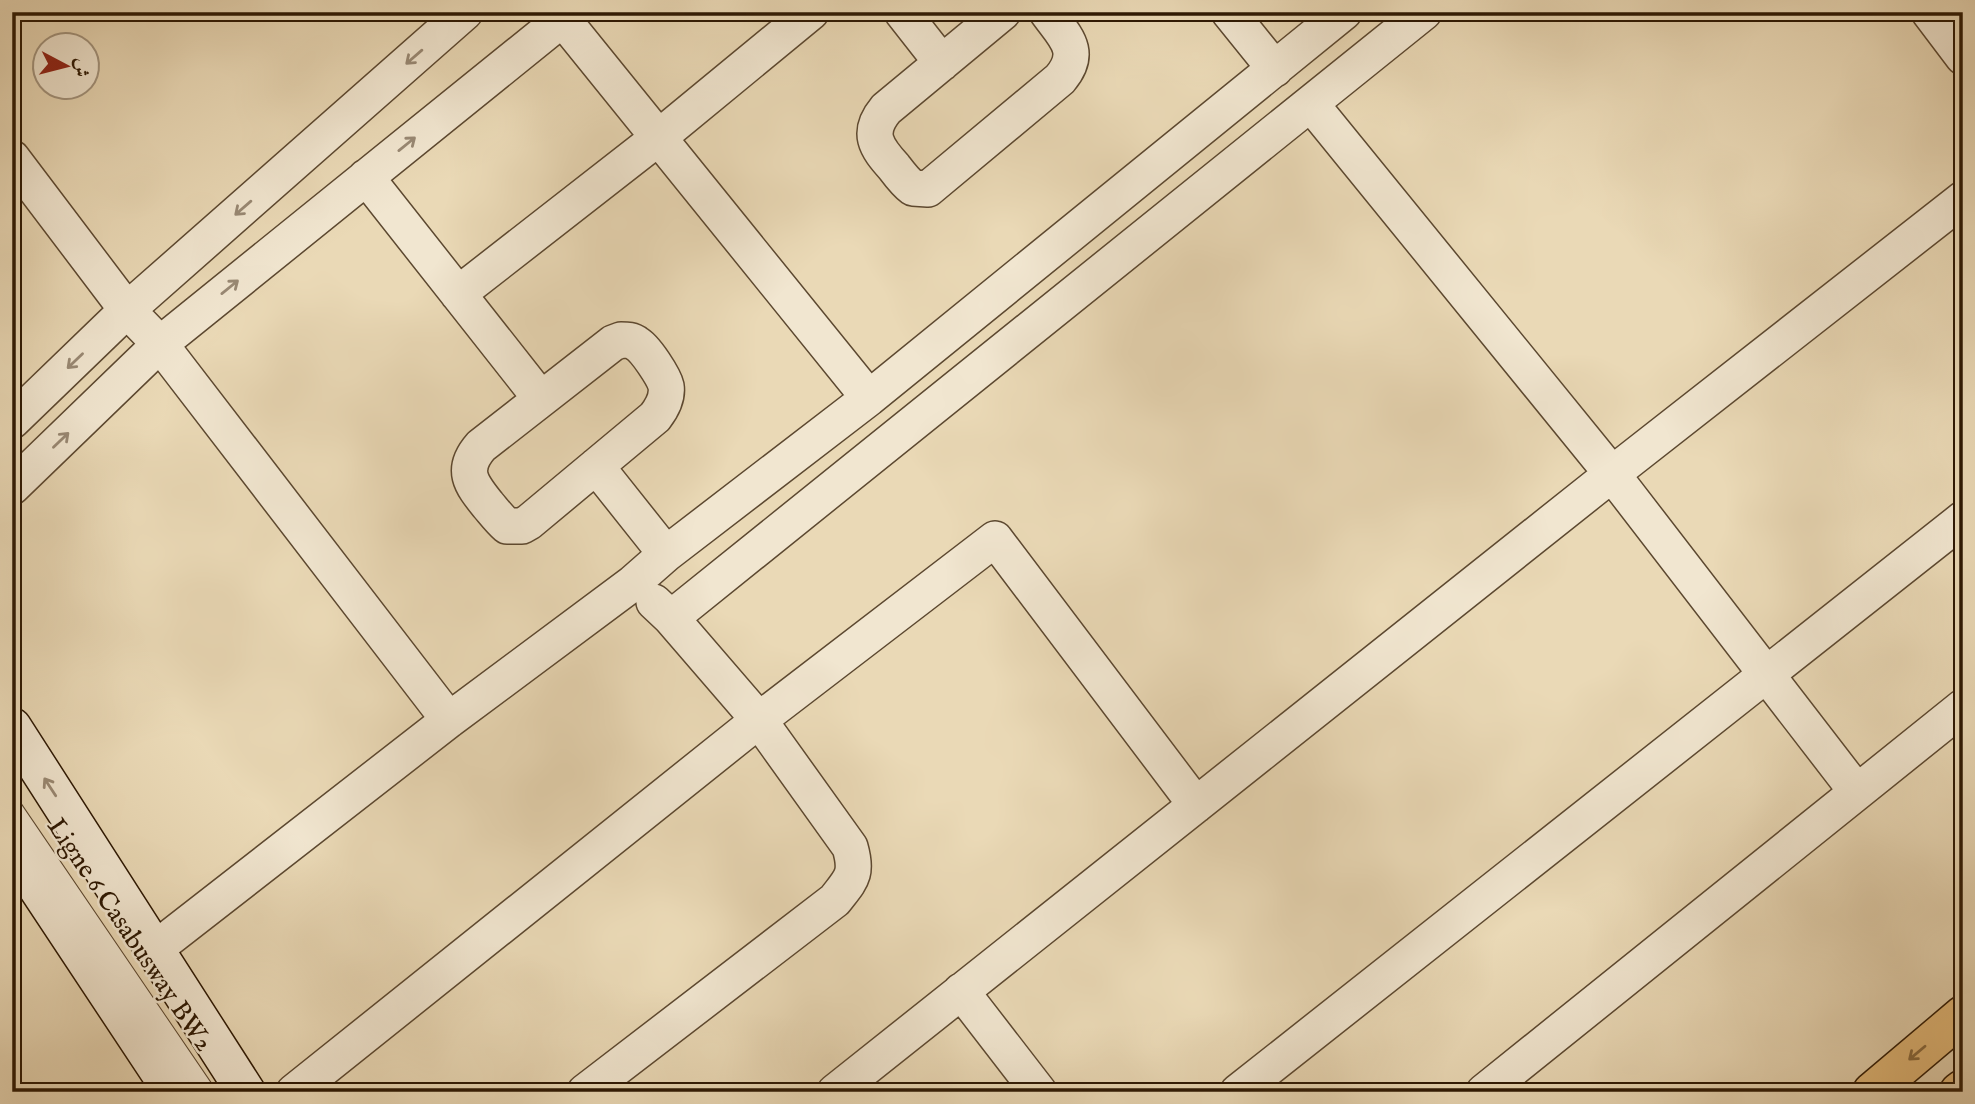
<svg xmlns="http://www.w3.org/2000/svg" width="1975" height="1104" viewBox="0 0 1975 1104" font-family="'IM FELL English',Amiri,serif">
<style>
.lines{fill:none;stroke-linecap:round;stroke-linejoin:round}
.service-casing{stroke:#5c4830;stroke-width:20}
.minor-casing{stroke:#5c4830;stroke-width:38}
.secondary-casing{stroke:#2d1803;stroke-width:41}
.trunk-casing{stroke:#2d1803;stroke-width:41}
.service{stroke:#f1e6d0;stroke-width:18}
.minor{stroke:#f1e6d0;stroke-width:35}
.secondary{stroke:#f1e6d0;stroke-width:38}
.trunk{stroke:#e5bc7b;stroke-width:38}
.oneway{stroke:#998974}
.oneway2{stroke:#896a3f}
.labels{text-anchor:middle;stroke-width:5;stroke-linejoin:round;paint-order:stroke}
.street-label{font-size:26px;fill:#2d1803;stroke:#f1e6d0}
</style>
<rect width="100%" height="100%" fill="#ead9b6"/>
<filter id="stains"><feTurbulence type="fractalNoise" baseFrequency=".00286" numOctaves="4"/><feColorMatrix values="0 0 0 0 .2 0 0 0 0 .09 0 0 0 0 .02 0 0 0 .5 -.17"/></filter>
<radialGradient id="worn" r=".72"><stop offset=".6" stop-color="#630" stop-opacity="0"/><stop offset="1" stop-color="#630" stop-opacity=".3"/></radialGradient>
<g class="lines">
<g class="service-casing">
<path id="service" d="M12 807 206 1092"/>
</g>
<g class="minor-casing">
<path id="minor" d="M557 12 869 398
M902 12 942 63
M1003 12 886 109C866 133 876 147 894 167 900 175 905 182 913 188L928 189 1060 79C1084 51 1064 36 1047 12
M1229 12 1275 69
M1929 12 1963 57
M1311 104 1612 474 1857 792
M12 158 127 310 160 344 449 720
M366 177 541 399
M458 294 658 138 811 12
M621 340C627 340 632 340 637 344 645 348 664 377 666 386 668 398 662 408 655 417L529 522 522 526H507C500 520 494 512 488 505 471 484 460 470 481 446L613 343Z
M12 421 127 310 465 12
M596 466 666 554
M12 487 160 344 571 12
M671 618 1424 12
M155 949 449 720 633 583 666 554 869 398 1344 12
M961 991 1039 1092
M294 1092 759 720 995 539 1196 805
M585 1092 835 900C851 879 858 875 850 847L759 720 671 618 654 602
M835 1092 1612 474 1963 199
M1238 1092 1963 519
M1484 1092 1963 707"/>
</g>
<g class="secondary-casing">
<path id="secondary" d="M12 727 246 1092
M12 849 173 1092"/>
</g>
<g class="trunk-casing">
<path id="trunk" d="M1872 1092 1963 1015
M1959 1092 1963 1089"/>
</g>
<use href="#service" class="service"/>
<use href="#minor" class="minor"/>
<use href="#secondary" class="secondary"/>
<use href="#trunk" class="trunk"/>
</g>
<defs><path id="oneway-shaft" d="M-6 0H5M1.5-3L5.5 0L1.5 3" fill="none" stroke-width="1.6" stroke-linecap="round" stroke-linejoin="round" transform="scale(1.75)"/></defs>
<g class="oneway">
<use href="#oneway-shaft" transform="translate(414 57) rotate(139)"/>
<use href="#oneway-shaft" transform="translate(407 144) rotate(-39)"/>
<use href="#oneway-shaft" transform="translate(243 208) rotate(139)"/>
<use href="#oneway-shaft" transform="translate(230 287) rotate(-39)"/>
<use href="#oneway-shaft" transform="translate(75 361) rotate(136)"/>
<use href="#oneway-shaft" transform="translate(61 440) rotate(-44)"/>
<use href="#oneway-shaft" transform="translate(50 787) rotate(-123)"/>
</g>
<use class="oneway2" href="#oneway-shaft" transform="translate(1917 1053) rotate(140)"/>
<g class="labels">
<g class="street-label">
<text transform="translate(131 934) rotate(56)" y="9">Ligne 6 Casabusway BW2</text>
</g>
</g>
<rect width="1975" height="1104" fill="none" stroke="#ead9b6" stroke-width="42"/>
<rect x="14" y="14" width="1947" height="1076" fill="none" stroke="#2d1803" stroke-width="3.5"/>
<rect x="21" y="21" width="1933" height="1062" fill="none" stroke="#2d1803" stroke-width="2"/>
<g transform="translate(66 66) rotate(97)"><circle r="33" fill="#f1e6d0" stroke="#a3947e" stroke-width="2"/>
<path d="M0-5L12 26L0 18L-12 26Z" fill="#8f2418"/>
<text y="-10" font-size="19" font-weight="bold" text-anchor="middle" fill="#2d1803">ش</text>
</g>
<rect width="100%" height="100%" filter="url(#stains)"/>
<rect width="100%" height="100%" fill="url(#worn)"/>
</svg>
